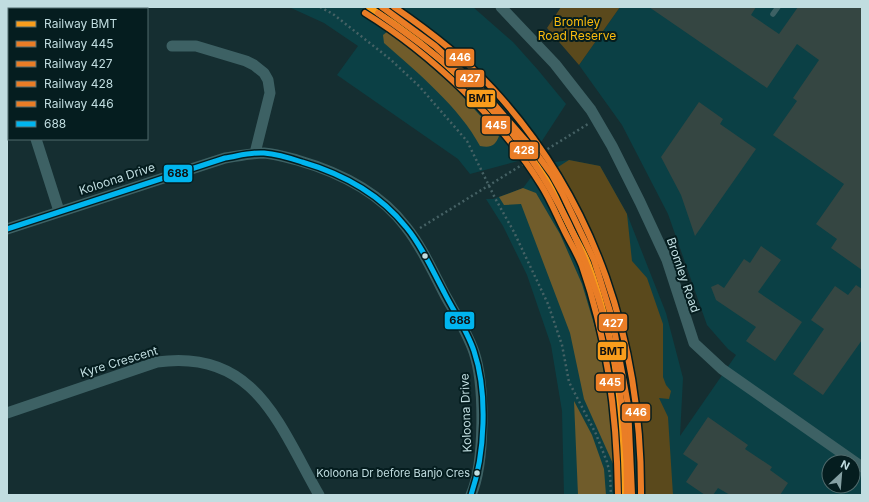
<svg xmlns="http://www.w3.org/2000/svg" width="869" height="502" viewBox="0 0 869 502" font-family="Inter,sans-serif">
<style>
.built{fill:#0b4045;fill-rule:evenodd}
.green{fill:#5a491c}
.forest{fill:#705c2b}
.building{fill:#354642}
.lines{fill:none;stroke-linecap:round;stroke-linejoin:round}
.path{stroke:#466265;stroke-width:2.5;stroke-dasharray:2 3;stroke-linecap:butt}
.service{stroke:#3d6164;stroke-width:5.5}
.minor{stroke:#3d6164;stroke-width:11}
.bus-1-casing{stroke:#051d1f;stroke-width:8}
.bus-1{stroke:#00b5ef;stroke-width:5}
.rail-1-casing{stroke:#051d1f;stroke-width:9}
.rail-2-casing{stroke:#051d1f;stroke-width:9}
.rail-3-casing{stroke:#051d1f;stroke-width:9}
.rail-4-casing{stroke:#051d1f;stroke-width:9}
.rail-5-casing{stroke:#051d1f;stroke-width:9}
.rail-1{stroke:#f99d1c;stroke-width:6}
.rail-2{stroke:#ea7d26;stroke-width:6}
.rail-3{stroke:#ea7d26;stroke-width:6}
.rail-4{stroke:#ea7d26;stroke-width:6}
.rail-5{stroke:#ea7d26;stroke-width:6}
.bus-dot{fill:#c1dde0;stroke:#051d1f;stroke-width:1.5}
.labels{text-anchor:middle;stroke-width:4;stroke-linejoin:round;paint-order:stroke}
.bus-label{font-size:11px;fill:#c1dde0;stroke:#051d1f;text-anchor:end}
.park-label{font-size:12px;fill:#f9ba0f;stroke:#051d1f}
.street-label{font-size:12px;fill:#c1dde0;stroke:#051d1f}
.line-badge{stroke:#051d1f;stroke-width:1.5}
.badge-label{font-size:11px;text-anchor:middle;font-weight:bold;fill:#fff}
.pale-badge-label{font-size:11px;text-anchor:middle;font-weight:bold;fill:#111}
</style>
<rect width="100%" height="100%" fill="#152e31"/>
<path class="built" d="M289 7H473L513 42 538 70 566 104 538 147 518 161 470 174 458 159 337 75 358 46 324 23Z
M620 7H862V495H564L562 411 551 345 527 275 503 226 486 199H493L523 188 532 176 549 163 569 160 600 166 627 214 666 313 683 378 680 436 736 355 728 349 707 325 668 214 622 125 579 65ZM829 462H853V486H829Z"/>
<path class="green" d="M561 7H620L579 65 547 28Z
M569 160 600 166 627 214 632 261 647 278 663 324V377L666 385 671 391 669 399 659 398 668 417 673 495H638L639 449 635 407 636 397 624 347 623 330 618 323 600 266 560 183 558 167Z"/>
<path class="forest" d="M388 31 394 34 453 86 499 136C495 146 491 148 480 146 460 108 417 72 384 43L383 35Z
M523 188 536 193 560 234 582 284 603 354 611 411 614 466 584 399 570 333 521 204 504 205 499 197Z
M574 401 592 435 604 469 606 495H578Z"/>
<path class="building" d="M649 7H756L751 15 779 34 798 7H862V270L831 248 837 239 816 224 844 184 773 135 797 101 793 98 819 60 797 44 767 88Z
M699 102 723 119 720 124 756 149 695 236 681 195 661 157Z
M761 246 781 260 758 292 802 322 775 361 746 341 756 327 716 300 711 287 718 284 724 288 744 259 750 263Z
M856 285 862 289V340L823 395 793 374 824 329 811 320 835 286 848 295Z
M708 417 748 445 745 449 772 467 770 470 788 483 780 495H730L718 488 713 495H705L686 482 698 464 683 454Z"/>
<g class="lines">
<path class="path" d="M320 7 333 14 390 59 419 86 467 141 495 198 514 232 548 304 562 345 569 382 596 434 607 462 610 474 611 495
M400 7 463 59 507 102
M420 228 588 124"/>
<path class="service" d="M773 14 778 7"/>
<path class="minor" d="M501 7 555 64 591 110 612 146 640 202 667 260 694 343 722 369 862 467
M172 46H196L246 61 254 65 264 73 268 80 270 93 255 153
M8 51 9 54
M36 139 59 211
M7 229 225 158C238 156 251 153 264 153 276 154 286 157 297 160 339 172 379 191 406 227 422 247 433 272 445 295 455 313 467 332 474 352 485 385 485 463 471 495
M7 413 157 362C255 348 279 425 319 495"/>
<g class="bus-1-casing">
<path id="bus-1" d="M7 229 225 158C238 156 251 152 264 153 277 154 290 158 302 162 343 174 379 193 406 227 422 246 432 270 444 292 454 312 467 330 474 351 488 393 485 454 471 495"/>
</g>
<use href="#bus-1" class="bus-1"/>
<g class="rail-1-casing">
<path id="rail-1" d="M369 7C438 50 501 111 546 179 555 193 561 210 569 225 575 238 583 250 588 263 616 337 624 416 625 495"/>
</g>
<g class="rail-2-casing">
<path id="rail-2" d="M365 13C430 53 501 120 541 185 550 199 556 214 563 228 569 241 577 253 582 266 608 340 617 417 618 495"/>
</g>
<g class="rail-3-casing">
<path id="rail-3" d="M382 7 435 46 480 88 533 149 552 175 562 193 594 260 612 318 628 405 632 495"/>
</g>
<g class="rail-4-casing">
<path id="rail-4" d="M378 13C409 35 440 57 468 84 579 192 628 342 627 495"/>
</g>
<g class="rail-5-casing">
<path id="rail-5" d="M394 7C429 31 463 57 492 88 596 200 642 344 641 495"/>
</g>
<use href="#rail-1" class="rail-1"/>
<use href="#rail-2" class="rail-2"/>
<use href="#rail-3" class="rail-3"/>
<use href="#rail-4" class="rail-4"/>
<use href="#rail-5" class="rail-5"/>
</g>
<g class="bus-dot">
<circle cx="425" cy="256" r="3.5"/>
<circle cx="477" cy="473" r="3.5"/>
</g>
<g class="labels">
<g class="bus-label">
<text x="470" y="477">Koloona Dr before Banjo Cres</text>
</g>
<g class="park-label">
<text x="577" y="26">Bromley<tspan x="577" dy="14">Road Reserve</tspan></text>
</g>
<g class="street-label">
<text transform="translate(117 179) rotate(-18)" y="4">Koloona Drive</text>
<text transform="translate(683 275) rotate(71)" y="4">Bromley Road</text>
<text transform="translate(119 362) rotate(-17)" y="4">Kyre Crescent</text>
<text transform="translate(466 413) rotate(-92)" y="4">Koloona Drive</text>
</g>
</g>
<g class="line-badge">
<rect x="445" y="48" width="30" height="19" rx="4" fill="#ea7d26"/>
<rect x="455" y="69" width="30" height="19" rx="4" fill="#ea7d26"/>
<rect x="466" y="89" width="30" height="19" rx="4" fill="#f99d1c"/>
<rect x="481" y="115" width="30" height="20" rx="4" fill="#ea7d26"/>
<rect x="509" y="141" width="30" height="19" rx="4" fill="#ea7d26"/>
<rect x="163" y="164" width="30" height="19" rx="4" fill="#00b5ef"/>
<rect x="444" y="311" width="31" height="19" rx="4" fill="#00b5ef"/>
<rect x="598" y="313" width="30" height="19" rx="4" fill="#ea7d26"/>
<rect x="597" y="341" width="30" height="20" rx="4" fill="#f99d1c"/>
<rect x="595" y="373" width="30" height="19" rx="4" fill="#ea7d26"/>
<rect x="621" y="403" width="30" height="19" rx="4" fill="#ea7d26"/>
</g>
<g class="badge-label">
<text x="460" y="61">446</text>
<text x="470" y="82">427</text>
<text x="496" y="129">445</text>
<text x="524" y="154">428</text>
<text x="613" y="327">427</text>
<text x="610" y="386">445</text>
<text x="636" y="416">446</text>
</g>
<g class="pale-badge-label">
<text x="481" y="102">BMT</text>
<text x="178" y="177">688</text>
<text x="460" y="324">688</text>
<text x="612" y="355">BMT</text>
</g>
<rect width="869" height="502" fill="none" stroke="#c1dde0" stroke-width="16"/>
<rect x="8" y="8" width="140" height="132" fill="#051d1f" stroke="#506a6c"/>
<rect x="16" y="21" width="20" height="6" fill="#f99d1c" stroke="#506a6c"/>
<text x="44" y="28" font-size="12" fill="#c1dde0">Railway BMT</text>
<rect x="16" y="41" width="20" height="6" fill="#ea7d26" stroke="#506a6c"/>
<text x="44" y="48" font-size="12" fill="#c1dde0">Railway 445</text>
<rect x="16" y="61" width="20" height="6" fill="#ea7d26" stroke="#506a6c"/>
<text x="44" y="68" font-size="12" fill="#c1dde0">Railway 427</text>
<rect x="16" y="81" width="20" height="6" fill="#ea7d26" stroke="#506a6c"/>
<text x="44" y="88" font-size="12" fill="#c1dde0">Railway 428</text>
<rect x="16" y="101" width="20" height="6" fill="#ea7d26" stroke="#506a6c"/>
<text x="44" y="108" font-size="12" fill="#c1dde0">Railway 446</text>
<rect x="16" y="121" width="20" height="6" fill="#00b5ef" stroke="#506a6c"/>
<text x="44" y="128" font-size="12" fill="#c1dde0">688</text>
<g transform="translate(841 474) rotate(26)"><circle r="19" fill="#051d1f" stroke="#506a6c"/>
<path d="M0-3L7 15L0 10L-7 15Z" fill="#85a0a3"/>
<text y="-6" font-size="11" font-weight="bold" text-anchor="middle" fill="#c1dde0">N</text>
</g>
</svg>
